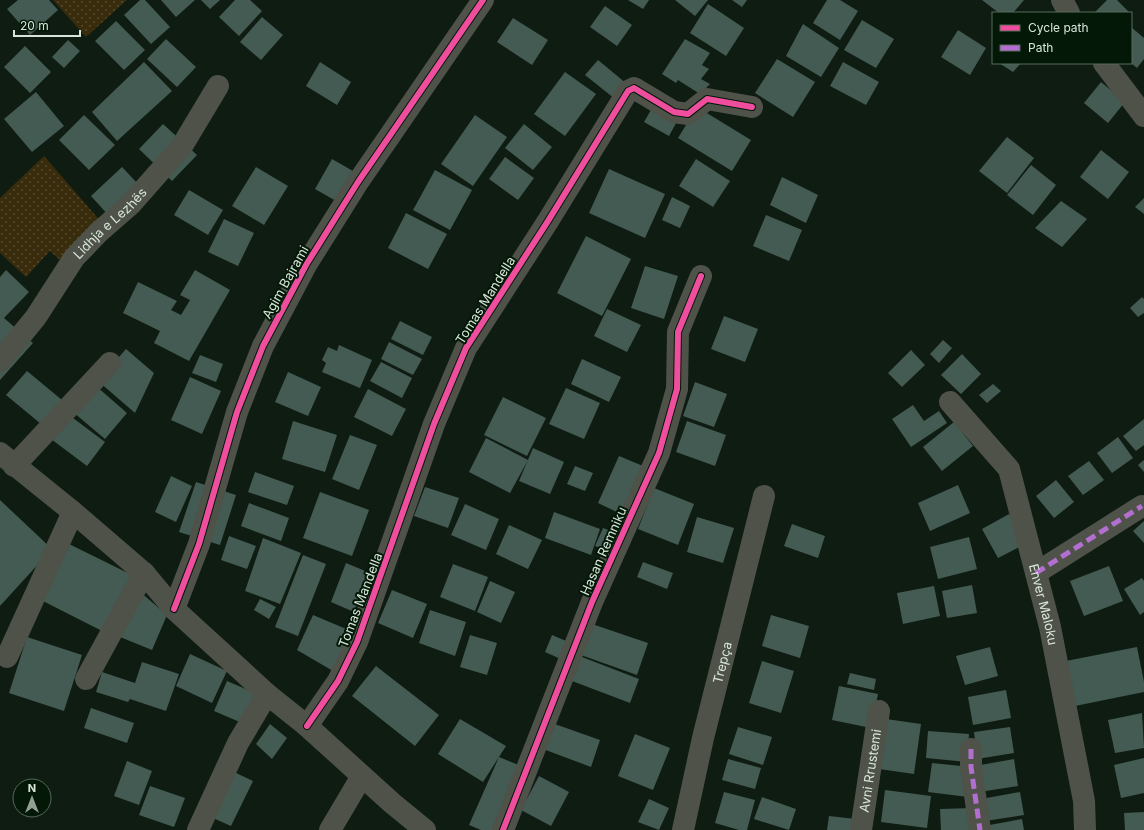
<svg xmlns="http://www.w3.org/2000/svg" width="1144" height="830" viewBox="0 0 1144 830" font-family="Inter,sans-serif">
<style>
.grass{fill:url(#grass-dots)}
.building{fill:#435b53}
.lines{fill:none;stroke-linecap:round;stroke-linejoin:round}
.minor{stroke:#4e5249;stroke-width:22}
.quiet{stroke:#b36fd0;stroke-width:5;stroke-dasharray:10 5;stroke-linecap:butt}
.cycleway-casing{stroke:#031807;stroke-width:8}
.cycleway{stroke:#ef4d9e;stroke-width:6}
.labels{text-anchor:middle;stroke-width:4;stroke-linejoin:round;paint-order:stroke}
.street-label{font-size:13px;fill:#d8e6da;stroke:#031807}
</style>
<defs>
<pattern id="grass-dots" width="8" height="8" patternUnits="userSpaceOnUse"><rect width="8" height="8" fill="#392c0c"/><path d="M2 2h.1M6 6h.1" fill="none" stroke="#554b2f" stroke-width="1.8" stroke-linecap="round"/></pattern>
</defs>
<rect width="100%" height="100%" fill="#0f1c12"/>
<path class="grass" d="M53 0H127L86 37Z
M44 156 102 223 63 263 50 251 26 277 0 253V198Z"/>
<path class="building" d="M18 0H49L58 10 30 35 7 9Z
M140 0H145L170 27 151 44 124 15Z
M161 0H195L176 17Z
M201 0H220L210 9Z
M235 0H250L262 11 239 36 219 17Z
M628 0H649L643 9Z
M675 0H708L695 16Z
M732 0H747L742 7Z
M827 0H840L858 11 840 40 813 23Z
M982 0H1024L1013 13H999Z
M1107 0H1117L1130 13H1094Z
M708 4 744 28 726 56 690 33Z
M605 6 632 25 617 46 590 27Z
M262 17 283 35 261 60 240 42Z
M513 18 548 40 532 65 497 42Z
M862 20 894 39 876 68 844 50Z
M116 21 145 50 124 70 95 41Z
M803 24 839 48 821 77 786 56Z
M1131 27 1144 38V59L1137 68 1131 63Z
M958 30 986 48 970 75 941 57Z
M166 39 196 67 177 87 147 59Z
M685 39 710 53 702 65 709 69 701 79 710 84 700 94 678 80 676 83 662 74Z
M68 40 80 51 64 68 52 57Z
M25 46 51 72 30 93 4 67Z
M777 59 815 82 793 117 755 93Z
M598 60 627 84 615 99 585 75Z
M144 62 172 91 117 141 92 112Z
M320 62 351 82 337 105 306 86Z
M843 62 879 82 866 105 830 86Z
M999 63H1021L1013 72Z
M565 72 596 94 565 136 534 114Z
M1101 82 1125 102 1108 123 1084 103Z
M36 92 64 126 32 152 4 119Z
M655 103 680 116 669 136 644 122Z
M697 107 751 140 732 171 678 138Z
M84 115 115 145 89 170 59 140Z
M475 115 507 137 473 186 441 164Z
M163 124 197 155 172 181 139 149Z
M524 124 552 147 533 170 505 148Z
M1007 137 1034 158 1007 193 979 171Z
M1101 150 1129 172 1108 199 1080 177Z
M505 157 534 178 518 200 489 179Z
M332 159 367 179 350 209 315 189Z
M696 159 730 181 713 207 679 186Z
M1031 165 1056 185 1033 215 1007 195Z
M122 167 141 187 110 217 91 196Z
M256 167 288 186 264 225 232 206Z
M609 169 665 194 645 238 589 213Z
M435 170 472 190 450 230 413 210Z
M782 177 818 195 806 223 770 205Z
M189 190 223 210 208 235 174 215Z
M672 197 690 206 680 228 662 220Z
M1144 198V214L1135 207Z
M1061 201 1087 219 1062 247 1035 228Z
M406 213 447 234 428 269 388 248Z
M766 215 802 230 789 261 753 246Z
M224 219 254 233 238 266 208 252Z
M586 236 631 259 602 316 557 293Z
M645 266 678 276 664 319 631 308Z
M6 270 29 292 4 318 33 343 0 380V277Z
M195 270 230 290 189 361 154 343 160 331 123 313 138 282 177 301 171 310 181 315 190 300 180 295Z
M1142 297 1144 299V313L1138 317 1130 308Z
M607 309 641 325 627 352 594 336Z
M724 316 758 329 745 362 711 349Z
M400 321 432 337 423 355 391 339Z
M943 340 952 348 939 363 930 354Z
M389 342 422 359 413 375 381 359Z
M339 345 372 360 360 388 322 372 326 363 322 360 328 347 337 351Z
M126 349 154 373 135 413 98 381Z
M911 350 925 365 902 387 888 373Z
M962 354 981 374 961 394 941 375Z
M200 355 223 364 216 382 192 373Z
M582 359 621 377 609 402 571 384Z
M381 362 412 378 402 398 370 381Z
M27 371 62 400 41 424 6 395Z
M288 372 321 387 308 416 275 402Z
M190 377 221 391 202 434 171 420Z
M695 382 727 394 714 427 683 416Z
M993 384 1001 391 987 403 979 395Z
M96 386 127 413 105 439 73 412Z
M566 388 600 403 584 439 549 424Z
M368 389 406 409 392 436 354 417Z
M503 397 546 418 527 456 484 435Z
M913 405 924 421 939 411 947 423 911 447 892 419Z
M69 415 105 442 87 466 51 439Z
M1144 419V445L1136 451 1123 436Z
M293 421 337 435 325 472 282 459Z
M687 421 726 435 715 466 676 452Z
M954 422 973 446 942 471 923 447Z
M350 435 377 445 359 490 332 479Z
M1118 437 1133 458 1112 473 1097 453Z
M486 438 528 460 510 493 469 472Z
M533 448 564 462 550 494 519 481Z
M619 456 643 466 621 514 598 503Z
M1144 460V472L1138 465Z
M1089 461 1104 480 1083 495 1068 476Z
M575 466 593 473 585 491 567 484Z
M255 472 294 486 287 505 248 492Z
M171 476 192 486 176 522 155 512Z
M1056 480 1074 502 1054 518 1036 496Z
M196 482 236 495 220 545 179 532Z
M958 485 970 513 930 531 918 503Z
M425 487 459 498 448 528 414 516Z
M654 488 694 504 678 545 638 529Z
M320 492 369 510 352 556 303 538Z
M0 500 52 549 0 606Z
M249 503 289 518 281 541 241 526Z
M465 504 499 519 486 550 451 535Z
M554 512 600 529 591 555 545 538Z
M1009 514 1025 544 998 558 982 529Z
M697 517 734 528 723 563 687 552Z
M1144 521V543L1133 531Z
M792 524 825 536 818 558 784 546Z
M509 525 542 540 528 569 496 554Z
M603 528 616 533 608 551 595 546Z
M229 536 256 546 247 569 221 560Z
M969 537 977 569 938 579 930 547Z
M263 538 301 553 280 604 245 591Z
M65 542 136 577 108 634 37 598Z
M303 555 326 564 298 636 275 627Z
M643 562 673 573 667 589 637 577Z
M346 563 370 573 354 612 331 602Z
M453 564 488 577 475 611 440 597Z
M1109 566 1123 601 1084 616 1070 581Z
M1142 578 1144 581V612L1140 615 1124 589Z
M490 581 515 592 501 623 477 612Z
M972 585 977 613 947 618 942 591Z
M934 586 940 616 903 624 897 593Z
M392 590 427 604 413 638 378 623Z
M139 591 167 615 152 650 120 637Z
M260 599 276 607 269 619 254 610Z
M430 610 466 622 455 656 419 643Z
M313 615 351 631 333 671 297 650Z
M771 615 809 626 800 658 762 646Z
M592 624 648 643 637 675 581 655Z
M470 635 497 643 487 675 460 667Z
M552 635 571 643 563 660 545 652Z
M27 637 82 655 64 711 9 693Z
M990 647 998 676 965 685 956 656Z
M1137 647 1144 682V692L1075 706 1066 661Z
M190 654 227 671 212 703 176 686Z
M582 657 639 679 630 703 572 681Z
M762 661 794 671 781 713 749 703Z
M142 662 179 674 166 711 130 699 128 702 96 692 102 672 135 683Z
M376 666 439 715 415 746 352 696Z
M850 673 876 679 874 690 847 684Z
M227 681 255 693 242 723 214 711Z
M839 686 878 694 871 728 832 720Z
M1006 690 1011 718 973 725 968 697Z
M91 708 134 723 127 743 84 728Z
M1142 713 1144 748 1115 753 1108 720Z
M460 719 506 746 483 782 438 754Z
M886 719 921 724 914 774 879 769Z
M552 723 600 740 591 767 543 749Z
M270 724 287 738 272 759 256 744Z
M738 727 772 737 763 765 729 754Z
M1010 727 1014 753 977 759 974 732Z
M928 731 969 734 967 762 926 758Z
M635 734 670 748 653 790 618 776Z
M499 757 521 766 492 830H481L469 825Z
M1144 758V793L1121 798 1114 765Z
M728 759 761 768 755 789 722 780Z
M1014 759 1018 786 979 792 975 766Z
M127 761 152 771 139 805 114 796Z
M932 763 971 767 968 797 928 792Z
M234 772 253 781 231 826 213 818Z
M539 776 569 792 551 826 521 810Z
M150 786 185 798 174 827 139 815Z
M885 790 931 796 927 828 881 822Z
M724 792 755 800 747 830H739L715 823Z
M1020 792 1024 815 985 821 981 799Z
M762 797 796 809 789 830 754 819Z
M649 799 669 808 659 830 638 822Z
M973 808V830H941L940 809Z
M1144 812V830H1125L1124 813Z
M829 816 856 819 855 830H827Z
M1022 819 1024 830H985L984 826Z"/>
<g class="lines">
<g class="minor">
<path d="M1062 0 1069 13"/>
<path d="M1104 63 1144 116"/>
<path id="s1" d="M0 361 36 317 74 258 99 232 131 204 182 146 218 86"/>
<path id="s2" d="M950 402 1009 469 1050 627 1084 801 1085 830"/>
<path d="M0 453 73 512 144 573 174 609 267 694 307 726 392 803 425 830"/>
<path d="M14 466 110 363"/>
<path d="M1036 573 1142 506"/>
<path d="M174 609 199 544 237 412 263 346 306 265 358 182 483 0"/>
<path d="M7 657 73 512"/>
<path d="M86 679 144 573"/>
<path d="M307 726 338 681 357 642 434 424 466 348 548 221 628 91 634 88 674 112 688 114 707 99 752 107"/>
<path d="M971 749V767L980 830"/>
<path d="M198 830 238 743 267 694"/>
<path d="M330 830 362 776"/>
<path d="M503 830 592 602 659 453 677 389 678 332 701 276"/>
<path id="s3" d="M683 830 703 738 764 496"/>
<path id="s4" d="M861 830 879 711"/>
</g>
<path class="quiet" d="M1036 573 1142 506
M971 749V767L980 830"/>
<g class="cycleway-casing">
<path id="cycleway" d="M174 609 199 544 237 412 263 346 306 265 358 182 483 0
M307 726 338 681 357 642 434 424 466 348 548 221 628 91 634 88 674 112 688 114 707 99 752 107
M503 830 592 602 659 453 677 389 678 332 701 276"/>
</g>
<use href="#cycleway" class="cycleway"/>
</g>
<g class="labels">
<g class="street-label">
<text dy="5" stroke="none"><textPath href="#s1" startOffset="177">Lidhja e Lezhës</textPath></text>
<text transform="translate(285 282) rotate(-61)" y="5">Agim Bajrami</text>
<text transform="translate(485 300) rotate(-58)" y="5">Tomas Mandella</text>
<text transform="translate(603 551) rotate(-66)" y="5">Hasan Remniku</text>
<text transform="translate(360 600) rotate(-69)" y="5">Tomas Mandella</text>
<text dy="5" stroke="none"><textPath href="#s2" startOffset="229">Enver Maloku</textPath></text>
<text dy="5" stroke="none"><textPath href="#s3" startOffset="172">Trepça</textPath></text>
<text dy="5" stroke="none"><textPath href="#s4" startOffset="60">Avni Rrustemi</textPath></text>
</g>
</g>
<rect x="992" y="12" width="140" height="52" fill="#031807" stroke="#586a5b"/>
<rect x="1000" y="25" width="20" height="6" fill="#ef4d9e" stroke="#586a5b"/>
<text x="1028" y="32" font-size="12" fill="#d8e6da">Cycle path</text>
<rect x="1000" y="45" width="20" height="6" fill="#b36fd0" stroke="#586a5b"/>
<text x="1028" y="52" font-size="12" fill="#d8e6da">Path</text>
<g transform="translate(32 798)"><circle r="19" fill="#031807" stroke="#586a5b"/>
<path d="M0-3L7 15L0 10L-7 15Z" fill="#929f94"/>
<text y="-6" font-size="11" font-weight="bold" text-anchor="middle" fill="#d8e6da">N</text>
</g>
<path d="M14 30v6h66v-6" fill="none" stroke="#d8e6da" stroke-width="2"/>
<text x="20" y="30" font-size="12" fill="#d8e6da" stroke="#031807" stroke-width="3" paint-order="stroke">20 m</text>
</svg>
